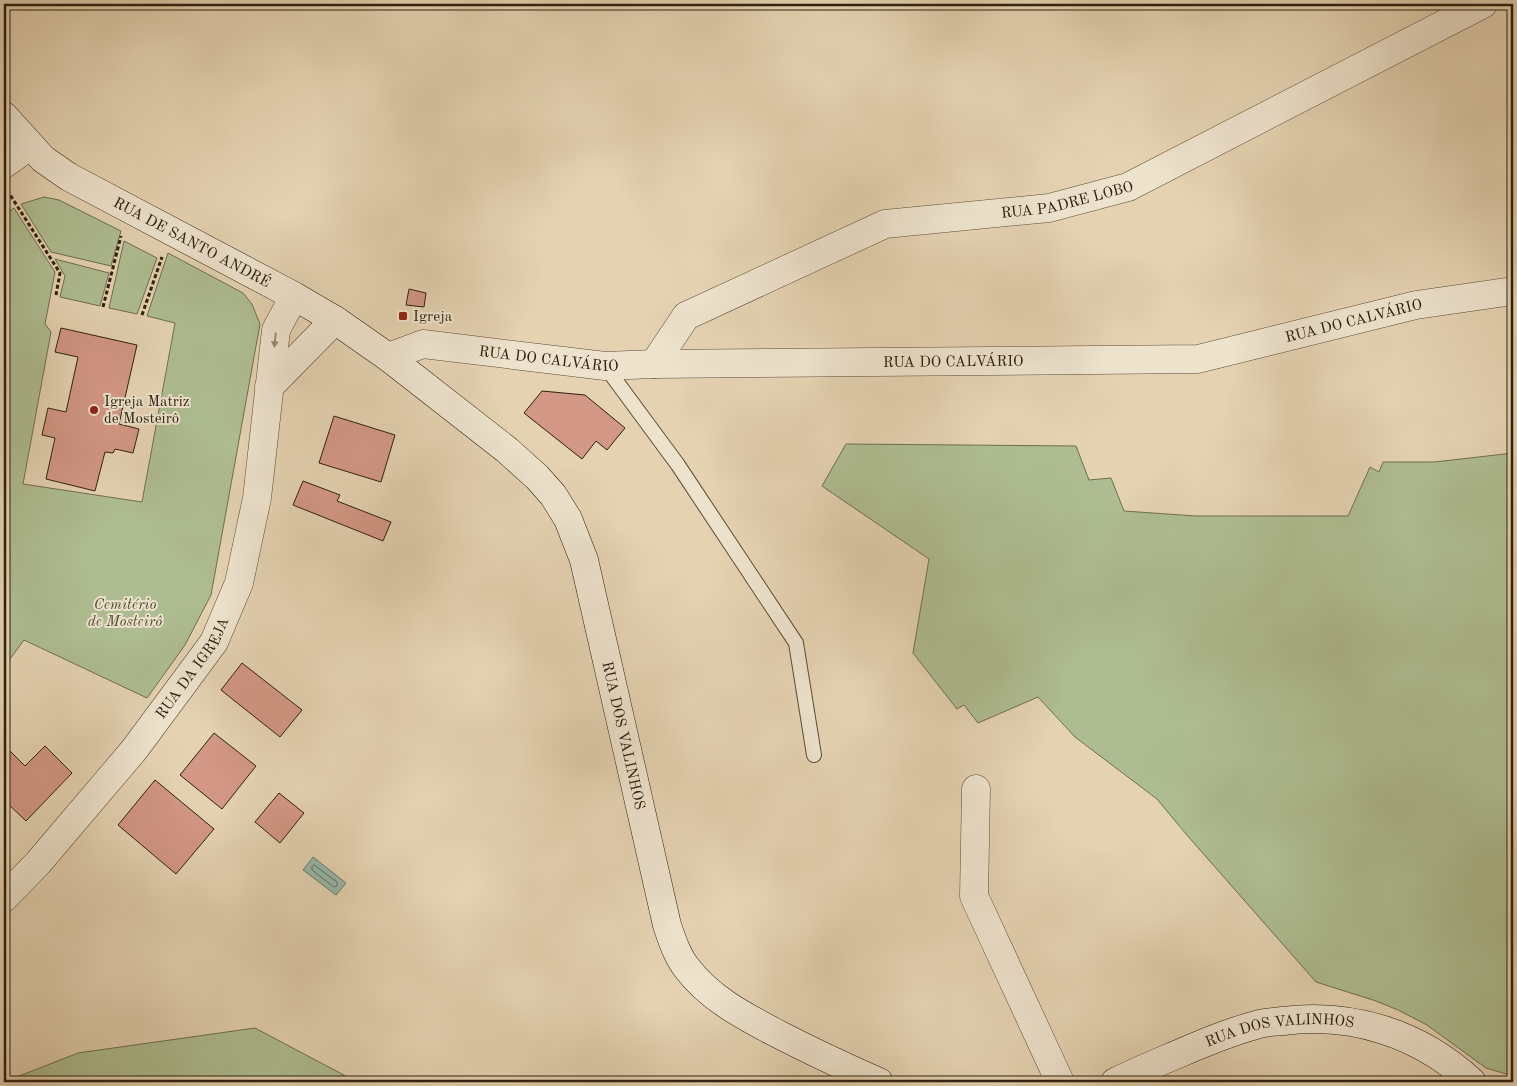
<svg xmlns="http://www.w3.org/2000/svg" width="1517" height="1086" viewBox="0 0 1517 1086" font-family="'Old Standard TT',serif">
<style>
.green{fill:#aebd91;stroke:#6e6e50}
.water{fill:#95b8ab;stroke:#6b7b6d}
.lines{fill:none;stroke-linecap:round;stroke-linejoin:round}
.shore{stroke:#616c5e;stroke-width:1}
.building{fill:#d39785;stroke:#2d2010}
.service-casing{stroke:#5b4c38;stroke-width:16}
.minor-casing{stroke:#5b4c38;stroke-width:29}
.tertiary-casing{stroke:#5b4c38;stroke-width:29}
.secondary-casing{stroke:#2d2010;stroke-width:29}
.path{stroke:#2d2010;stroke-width:3;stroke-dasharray:4 2.5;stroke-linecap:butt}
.service{stroke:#ede2cc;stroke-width:14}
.minor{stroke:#ede2cc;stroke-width:28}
.tertiary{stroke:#ede2cc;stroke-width:28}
.secondary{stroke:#ede2cc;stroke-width:28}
.oneway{fill:#978b77}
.poi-dot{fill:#8f2418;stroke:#ede2cc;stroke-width:2}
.labels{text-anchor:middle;stroke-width:4;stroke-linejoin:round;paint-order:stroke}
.street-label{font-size:15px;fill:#2d2010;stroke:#ede2cc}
.poi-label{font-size:15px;fill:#2d2010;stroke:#ede2cc;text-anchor:start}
.park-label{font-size:15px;font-style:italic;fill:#4d4730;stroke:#ede2cc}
</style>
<rect width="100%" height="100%" fill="#e4d2b1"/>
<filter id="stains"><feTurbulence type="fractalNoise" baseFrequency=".004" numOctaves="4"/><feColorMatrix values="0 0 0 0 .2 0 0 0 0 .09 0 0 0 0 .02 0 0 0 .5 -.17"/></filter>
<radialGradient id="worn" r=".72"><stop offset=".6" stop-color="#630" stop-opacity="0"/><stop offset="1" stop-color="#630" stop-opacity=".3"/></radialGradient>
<path class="green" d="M44 197 59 200 121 231 111 266 51 252 21 204Z
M14 208 55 272 45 324 51 332 23 484 142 502 175 323 147 316 168 253 243 293 252 304 260 324 211 595 185 645 147 698 24 640 4 667V215Z
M124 241 157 258 137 314 109 308Z
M55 259 109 273 100 306 60 297 65 276Z
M846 444 1076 446 1089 480 1111 478 1124 511 1196 516H1348L1370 467 1379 472 1383 462H1435L1513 453V1076L1486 1068 1427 1025 1398 1010 1376 1001 1316 982 1186 834 1157 799 1075 737 1038 697 978 723 964 705 957 709 913 653 929 559 822 486Z
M255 1028 357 1082H4L78 1053Z"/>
<path class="water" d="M313 857 346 883 336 895 303 870Z"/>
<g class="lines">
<path class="shore" d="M314 865 337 882V886L334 887 312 870V867Z"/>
</g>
<path class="building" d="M409 289 426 293 424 307 406 305Z
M61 328 137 345 119 424 139 429 133 453 115 449 113 453 105 452 95 491 46 479 55 438 42 435 48 408 66 412 78 357 55 352Z
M542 391 585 395 625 428 607 450 596 441 582 459 524 413Z
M334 416 395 435 381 482 319 463Z
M303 481 340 495 337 501 391 522 383 541 293 505Z
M242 663 302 710 280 737 221 690Z
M214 733 256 766 222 809 180 775Z
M4 745 25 766 45 746 72 773 26 821 4 800Z
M155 780 214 829 176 874 118 825Z
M279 793 304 813 280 843 255 822Z"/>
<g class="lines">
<g class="service-casing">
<path id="service" d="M605 366 678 465 796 643 814 755"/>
</g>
<g class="minor-casing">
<g id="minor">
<path id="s1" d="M388 357 423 344 605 366 654 364 1198 359 1416 305 1513 291"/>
<path id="s2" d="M654 364 686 316 885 224 1049 208 1128 187 1483 4"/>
<path d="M269 387 335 320"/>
<path d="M976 789 974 896 1060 1082"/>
<path id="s3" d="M4 898 38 863 134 750 214 642 239 583 257 498 276 330 294 296"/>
</g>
</g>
<g class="tertiary-casing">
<path id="tertiary" d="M4 164 30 146"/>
</g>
<g class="secondary-casing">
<g id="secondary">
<path id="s4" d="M4 116 43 159 69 177 294 296 335 320 388 357 507 450 537 477 553 495 568 519 584 560 667 925C672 940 677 955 686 967 710 999 744 1016 778 1034 811 1051 845 1067 879 1082"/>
<path id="s5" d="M1115 1082C1133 1073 1152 1065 1171 1057 1199 1045 1226 1033 1256 1025 1265 1022 1274 1022 1283 1021 1353 1012 1420 1034 1472 1082"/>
</g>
</g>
<path class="path" d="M7 190 60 273 56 295
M103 307 121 236
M142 315 162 257"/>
<use href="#service" class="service"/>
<use href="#minor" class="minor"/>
<use href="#tertiary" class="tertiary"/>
<use href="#secondary" class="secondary"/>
</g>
<defs><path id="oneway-solid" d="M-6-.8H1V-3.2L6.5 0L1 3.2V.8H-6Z" transform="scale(1.25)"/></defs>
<use class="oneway" href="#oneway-solid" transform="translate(275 340) rotate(96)"/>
<g class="poi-dot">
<rect x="398" y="311" width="10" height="10" rx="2.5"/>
<circle cx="94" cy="410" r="5"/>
</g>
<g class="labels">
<g class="street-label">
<text dy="5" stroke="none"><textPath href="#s2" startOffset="461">RUA PADRE LOBO</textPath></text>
<text dy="5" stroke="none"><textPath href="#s4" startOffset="229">RUA DE SANTO ANDRÉ</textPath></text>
<text dy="5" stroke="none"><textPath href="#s1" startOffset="974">RUA DO CALVÁRIO</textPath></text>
<text dy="5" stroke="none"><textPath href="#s1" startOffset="164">RUA DO CALVÁRIO</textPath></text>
<text dy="5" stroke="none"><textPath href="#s1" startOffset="569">RUA DO CALVÁRIO</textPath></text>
<text dy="5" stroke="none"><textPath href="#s3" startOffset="298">RUA DA IGREJA</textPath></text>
<text dy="5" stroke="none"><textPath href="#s4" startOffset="924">RUA DOS VALINHOS</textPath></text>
<text dy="5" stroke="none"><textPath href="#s5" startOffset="175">RUA DOS VALINHOS</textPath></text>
</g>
<g class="poi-label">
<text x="413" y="321">Igreja</text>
<text x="104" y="406">Igreja Matriz<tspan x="104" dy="17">de Mosteirô</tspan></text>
</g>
<g class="park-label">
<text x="125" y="609">Cemitério<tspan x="125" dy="17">de Mosteirô</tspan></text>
</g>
</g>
<rect width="1517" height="1086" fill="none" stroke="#e4d2b1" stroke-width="20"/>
<rect x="5" y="5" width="1507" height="1076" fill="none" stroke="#2d2010" stroke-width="2.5"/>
<rect x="10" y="10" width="1497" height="1066" fill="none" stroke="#2d2010"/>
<rect width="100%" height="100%" filter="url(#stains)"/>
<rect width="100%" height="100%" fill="url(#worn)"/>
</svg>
